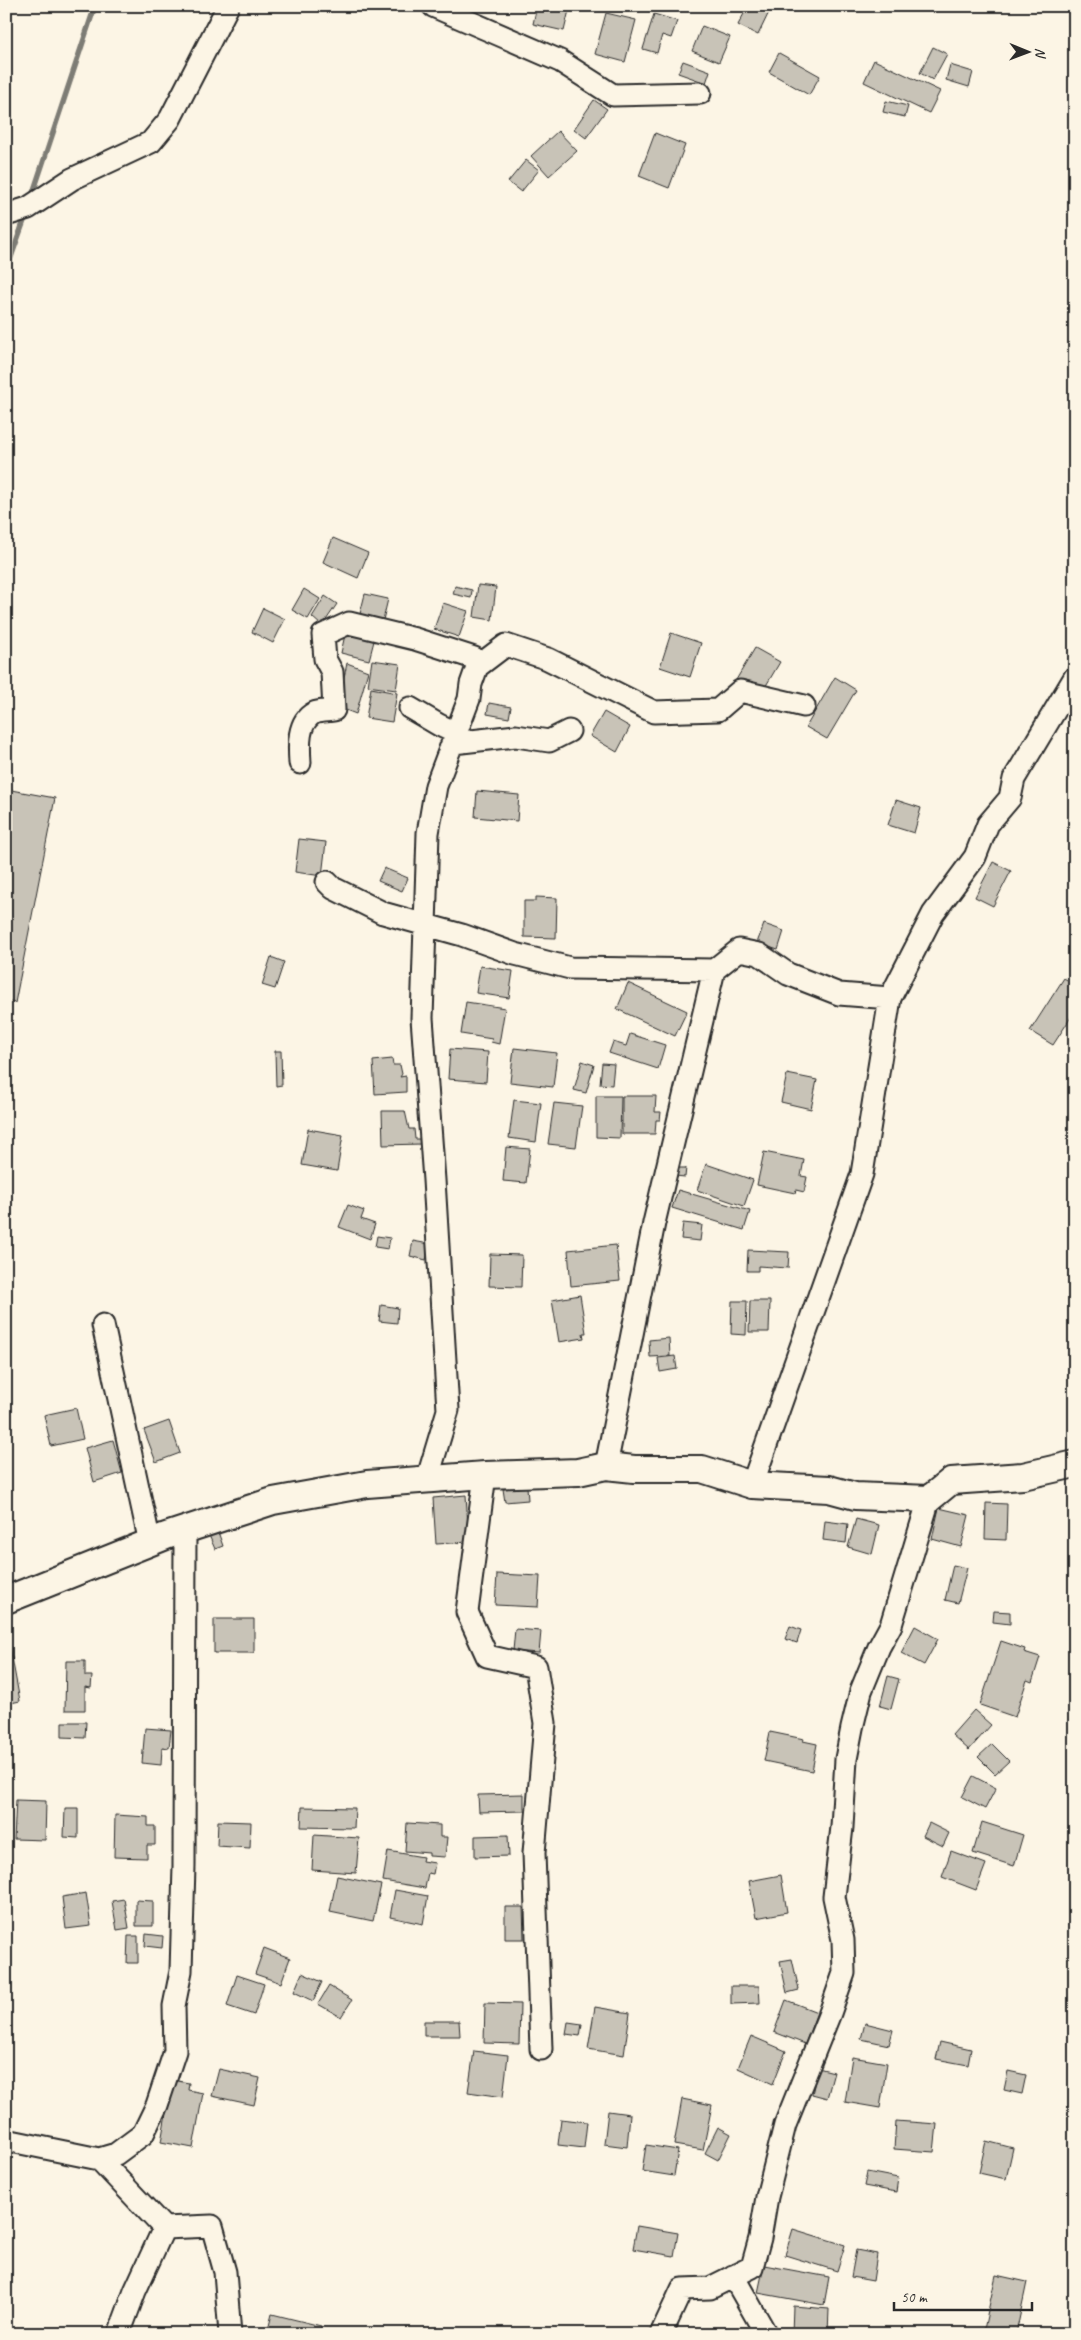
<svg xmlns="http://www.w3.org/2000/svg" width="1081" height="2340" viewBox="0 0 1081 2340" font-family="Caveat,sans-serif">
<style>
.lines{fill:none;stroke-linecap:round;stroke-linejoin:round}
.stream{stroke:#7d7b74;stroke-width:5.5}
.building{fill:#c8c3b7;stroke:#2b2b2b}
.minor-casing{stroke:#2b2b2b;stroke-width:25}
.tertiary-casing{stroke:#2b2b2b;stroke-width:30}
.minor{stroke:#fcf5e5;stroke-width:21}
.tertiary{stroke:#fcf5e5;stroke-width:26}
</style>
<rect width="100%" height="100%" fill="#fcf5e5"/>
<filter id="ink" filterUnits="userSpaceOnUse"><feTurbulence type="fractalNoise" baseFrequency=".02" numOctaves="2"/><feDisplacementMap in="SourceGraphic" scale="10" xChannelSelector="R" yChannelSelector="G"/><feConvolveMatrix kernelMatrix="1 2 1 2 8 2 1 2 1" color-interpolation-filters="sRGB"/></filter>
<g filter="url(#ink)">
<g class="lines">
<path class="stream" d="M31 199 95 6
M6 271 26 215"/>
</g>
<path class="building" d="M537 6H570L564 31 533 24Z
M748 6H772L758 35 738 25Z
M606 13 636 20 625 62 595 54Z
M654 14 677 21 671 38 662 35 657 53 643 49Z
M702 26 730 37 719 62 692 51Z
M933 47 947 54 933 80 920 73Z
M779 53 820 76 809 95 769 72Z
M874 60 940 91 929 113 864 82Z
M683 61 710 71 706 83 678 73Z
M950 65 973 72 969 87 946 80Z
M594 100 607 109 586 138 574 129Z
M886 101 908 106 905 117 883 112Z
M558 131 577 151 549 176 531 156Z
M655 133 685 145 669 188 639 176Z
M526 160 539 170 521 192 508 182Z
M333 538 368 553 358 578 323 562Z
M478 585 496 587 492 620 474 617Z
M455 586 472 590 471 598 453 594Z
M304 589 320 599 308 619 292 610Z
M365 594 388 599 383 620 360 614Z
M325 596 337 604 322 626 312 617Z
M443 603 468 611 459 637 434 629Z
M263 608 285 619 273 643 252 632Z
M346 630 375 637 369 660 341 653Z
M671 633 701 643 690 677 660 667Z
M755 648 780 662 761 694 736 680Z
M372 660 400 664 396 690 368 686Z
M347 663 368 671 356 714 338 707Z
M835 677 856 690 827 739 806 727Z
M371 688 397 693 392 722 366 718Z
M489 703 511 707 509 718 487 714Z
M604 712 630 727 617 752 590 736Z
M11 790 55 798 15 1003 6 1001V816Z
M477 791 519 795 517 821 475 817Z
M896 800 921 808 914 833 888 825Z
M299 839 326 842 322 876 295 872Z
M993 862 1011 871 993 906 975 897Z
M384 868 408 878 402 891 378 881Z
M536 897 557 898 556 938 524 937V901H536Z
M764 924 784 931 778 950 757 943Z
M271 957 284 962 275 989 262 985Z
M480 966 513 971 509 998 476 993Z
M1064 978 1075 985V1011L1053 1045 1030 1031Z
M628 983 687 1011 675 1036 617 1009Z
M466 1002 505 1008 499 1044 491 1042 492 1039 461 1034Z
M630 1034 665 1045 658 1069 609 1053 613 1042 626 1046Z
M514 1048 557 1053 553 1087 510 1082Z
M450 1049 488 1052 486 1082 448 1079Z
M275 1051H281L282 1085 276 1086Z
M392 1059 393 1065H400L402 1074 400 1077 406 1076V1092L375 1094 373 1061Z
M582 1061 594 1065 586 1093 574 1090Z
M602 1063 614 1064 612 1085 600 1084Z
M787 1074 817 1080 811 1109 781 1102Z
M596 1096H621L620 1138 596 1137Z
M622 1096H656L655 1112H661L660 1120H656L655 1134H622Z
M514 1100 541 1103 536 1142 509 1138Z
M554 1103 582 1106 576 1147 548 1144Z
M382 1111H405L409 1129H414L415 1139H420L421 1144 383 1145Z
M308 1129 343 1135 337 1171 302 1165Z
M506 1147 530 1149 526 1183 503 1181Z
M764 1152 804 1160 801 1176 807 1177 804 1192 796 1190 795 1193 757 1185Z
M706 1164 753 1180 744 1206 697 1190Z
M676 1168H686L685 1177 675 1176Z
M678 1190 750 1211 744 1230 672 1208Z
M348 1205 364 1211 361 1219 375 1224 370 1239 339 1227Z
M683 1223 702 1225 700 1241 681 1239Z
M377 1236 390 1238 388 1249 375 1247Z
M413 1241 429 1244 426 1260 410 1256Z
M616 1245 620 1281 571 1286 568 1250Z
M748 1250 789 1252 788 1268 758 1266V1271H747Z
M490 1254 522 1255 521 1287 489 1286Z
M580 1295 586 1333H583L584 1338 559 1342 552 1300Z
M732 1301H747L746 1335 731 1334Z
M750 1301H770L769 1332H749Z
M381 1305 398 1308 397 1323 379 1321Z
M669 1338 670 1356 650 1357 649 1340Z
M675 1356 677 1369 660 1372 658 1358Z
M76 1408 83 1439 51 1446 44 1415Z
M169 1421 180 1453 156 1462 144 1430Z
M113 1440 122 1473 94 1482 85 1448Z
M527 1487 528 1500 505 1502 503 1489Z
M466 1495 469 1542 436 1544 433 1498Z
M986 1503 1007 1504 1006 1540 985 1539Z
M939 1508 969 1515 961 1547 932 1539Z
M856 1519 879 1525 872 1554 848 1547Z
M825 1521 848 1524 846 1543 823 1540Z
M217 1529 223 1546 215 1549 208 1533Z
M953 1565 967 1568 958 1603 945 1600Z
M497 1574 540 1576 538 1607 495 1605Z
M994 1611 1010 1612V1624L993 1622Z
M214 1619H254V1653H214Z
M790 1626 801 1630 797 1643 785 1639Z
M915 1626 938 1639 924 1665 901 1653Z
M515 1629 541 1631 539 1653 513 1651Z
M1001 1641 1025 1649 1024 1652 1040 1657 1032 1682 1027 1680 1015 1717 980 1705Z
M6 1647H10L20 1701 6 1704Z
M66 1661H85V1676H92L91 1688 85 1687V1710H65Z
M888 1676 899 1679 891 1709 880 1706Z
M974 1710 991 1725 969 1750 952 1735Z
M62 1722H86L85 1738 62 1737Z
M145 1728 171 1730 169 1748 162 1747 161 1765 142 1763Z
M770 1732 804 1739 803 1741 817 1744 812 1771 764 1761Z
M992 1744 1009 1761 995 1774 978 1757Z
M973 1776 996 1788 985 1809 962 1797Z
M524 1794V1811L479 1812 478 1795Z
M16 1800 46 1801 45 1840 14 1839Z
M302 1807 355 1808 354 1828 301 1827Z
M65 1808H78V1838L64 1837Z
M115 1815 148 1817V1826H155V1845H147V1858L114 1857Z
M218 1821 251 1822 250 1848 217 1846Z
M982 1822 1023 1835 1014 1866 973 1853Z
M407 1823 440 1825V1837H447L445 1857 429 1856V1853L405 1851Z
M929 1823 949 1833 943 1846 923 1836Z
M314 1835 359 1838 356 1873 312 1870Z
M508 1835 509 1856 475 1857V1836Z
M388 1851 423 1857 422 1861 435 1863 433 1874 428 1873 425 1888 383 1881Z
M951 1851 986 1864 976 1890 942 1877Z
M781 1875 787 1912 756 1918 749 1881Z
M337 1876 381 1885 373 1921 330 1912Z
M395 1890 428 1896 423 1924 390 1917Z
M86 1893 91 1926 66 1929 62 1897Z
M124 1899 129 1928 117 1930 112 1901Z
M136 1900 153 1901V1926H136Z
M505 1907H523L524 1939H505Z
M146 1934 163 1936 162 1948 145 1946Z
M128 1936H138V1963H127Z
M264 1948 290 1958 281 1983 255 1974Z
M792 1959 799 1990 787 1993 780 1961Z
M302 1973 322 1982 313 2001 294 1992Z
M237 1975 264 1984 254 2015 227 2006Z
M329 1986 352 2000 341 2017 318 2004Z
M731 1986H759L760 2003 731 2004Z
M786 2000 817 2012 805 2044 774 2032Z
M485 2003 520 2004 519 2044 484 2043Z
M595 2007 630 2013 624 2055 588 2049Z
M424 2021H459L460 2036H424Z
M568 2022 582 2024 580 2036 566 2034Z
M865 2023 893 2030 889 2045 861 2039Z
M751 2036 786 2051 773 2084 738 2068Z
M940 2042 971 2049 968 2065 936 2059Z
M474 2051 508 2055 503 2097 468 2092Z
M852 2057 887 2063 880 2108 845 2102Z
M818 2068 834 2072 827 2098 812 2094Z
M219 2069 260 2078 254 2105 212 2096Z
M1008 2071 1026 2075 1022 2094 1004 2090Z
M172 2080 189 2083 188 2090 203 2093 193 2148 161 2142Z
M682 2099 712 2105 703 2150 674 2145Z
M608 2111 630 2114 627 2147 604 2144Z
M561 2119 587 2122 584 2148 558 2145Z
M896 2121 937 2124 934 2152 894 2149Z
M718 2127 731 2134 718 2160 705 2153Z
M986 2141 1013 2148 1006 2179 979 2173Z
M646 2145 678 2150 674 2176 642 2171Z
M867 2172 898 2178 896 2192 864 2186Z
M637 2226 678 2233 674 2256 633 2249Z
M793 2229 845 2245 837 2271 785 2255Z
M856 2250 877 2254 873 2281 851 2277Z
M764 2265 829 2277 824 2305 758 2293Z
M996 2275 1027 2282 1016 2334H983Z
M793 2306 829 2309 828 2334H792Z
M272 2314 321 2326 319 2334H267Z"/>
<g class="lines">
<g class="minor-casing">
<path id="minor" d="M433 6 560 61 613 95 700 93
M6 215 28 208 72 179 151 142 170 119 228 6
M477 667 506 645 548 659 654 712 718 710 740 691 804 706
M410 708 439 725 456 733
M453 743 516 736 549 741 569 731
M300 763C299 747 297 722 314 713 319 711 328 711 334 710L332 672 325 659 323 635 349 623 415 639 474 658 477 667 471 684 469 699 436 786 428 833 422 1018 434 1180 448 1410 427 1480
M327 882 333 888 383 913 462 935 515 954 570 968 714 970 739 950 759 954 788 974 839 994 890 998
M103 1325 150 1543
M606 1466 654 1223 714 970
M485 1475 467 1612 487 1656 536 1667 545 1723 534 1853 541 2049
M752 1485 862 1174 890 998 933 914 975 857 988 824 1010 798 1014 779 1075 677
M6 2140 99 2159 164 2228 212 2226 225 2272 230 2334
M99 2159 116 2154 143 2134 157 2105 175 2051 174 2006 181 1971 184 1866 185 1530
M733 2276 766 2334
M119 2334 135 2291 164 2228
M661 2334 682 2289 710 2288 752 2267 760 2238 767 2197 785 2125 830 2013 844 1973 843 1940 834 1897 842 1827 846 1759 852 1728 861 1691 879 1647 891 1625 929 1499"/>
</g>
<g class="tertiary-casing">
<path id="tertiary" d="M6 1600 166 1536 273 1501 367 1484 485 1475 578 1472 606 1466 634 1469H702L752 1485 829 1489 855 1496 929 1499 951 1481 1023 1476 1075 1464"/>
</g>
<use href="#minor" class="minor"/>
<use href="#tertiary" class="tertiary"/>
</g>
</g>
<rect width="1081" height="2340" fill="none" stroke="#fcf5e5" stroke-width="25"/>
<rect x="12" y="12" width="1056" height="2315" fill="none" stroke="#2b2b2b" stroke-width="2" filter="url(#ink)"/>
<g transform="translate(1028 52) rotate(91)" stroke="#fcf5e5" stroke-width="4" paint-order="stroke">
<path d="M0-4L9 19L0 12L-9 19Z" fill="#2b2b2b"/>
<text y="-8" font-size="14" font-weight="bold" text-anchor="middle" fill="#2b2b2b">N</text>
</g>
<path d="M894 2302v8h138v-8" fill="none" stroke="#2b2b2b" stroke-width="2.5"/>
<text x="901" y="2302" font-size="15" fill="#2b2b2b" stroke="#fcf5e5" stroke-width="4" paint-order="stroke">50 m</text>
</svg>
